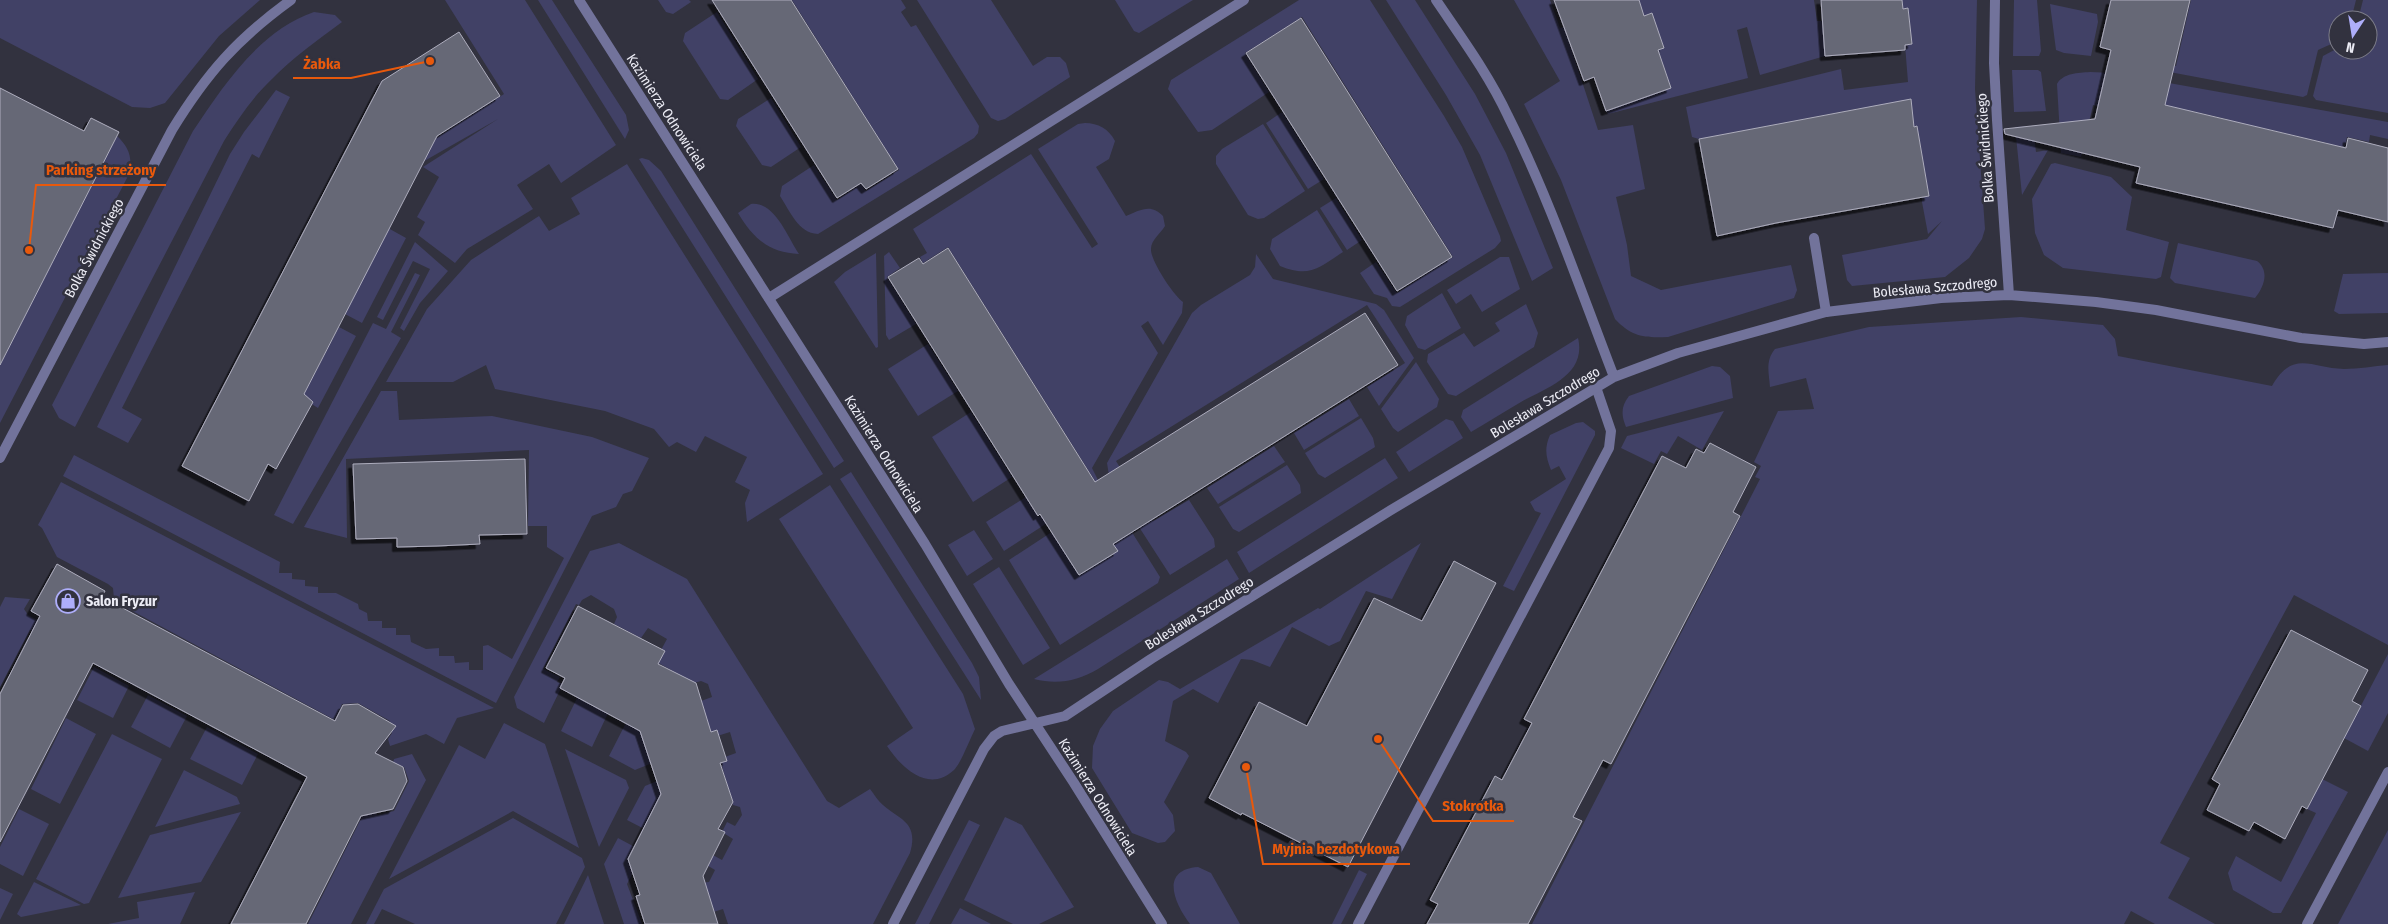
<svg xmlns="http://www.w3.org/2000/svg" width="2388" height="924" viewBox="0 0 2388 924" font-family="'Fira Sans Condensed',sans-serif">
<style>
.green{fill:#414166}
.building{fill:#666776;stroke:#adadbd;filter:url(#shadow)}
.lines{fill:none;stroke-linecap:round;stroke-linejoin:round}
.lane{stroke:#72739b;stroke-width:10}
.street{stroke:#72739b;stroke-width:10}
.labels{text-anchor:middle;stroke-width:5;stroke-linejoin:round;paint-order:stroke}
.street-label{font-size:14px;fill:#ececf5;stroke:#32323f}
.poi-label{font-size:14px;font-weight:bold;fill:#ececf5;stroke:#32323f;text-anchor:start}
.leader{fill:none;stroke:#e8590c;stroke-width:2}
.callout-dot{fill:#e8590c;stroke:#32323f;stroke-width:2}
.callout-label{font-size:15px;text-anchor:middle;font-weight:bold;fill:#e8590c;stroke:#32323f;stroke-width:5;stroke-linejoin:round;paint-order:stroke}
</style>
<defs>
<filter id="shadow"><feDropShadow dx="-4.5" dy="4.5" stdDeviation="0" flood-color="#0009"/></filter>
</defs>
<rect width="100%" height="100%" fill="#32323f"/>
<path class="green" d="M0 0H260L219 36 165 103 150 108 132 107 0 38Z
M445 0H525L616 145 561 183 549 164 517 185 533 209 467 249 455 263 418 235 425 222 417 217 439 177 423 167 498 119 419 164 407 157 504 94Z
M538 0H552L626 115 629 130 625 139Z
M658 0H689L691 2 673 14 666 12Z
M792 0H901L906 8 901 12 911 27 916 25 979 126 978 133 974 138 818 234C798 233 790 211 780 196L782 186 814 165 837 200 861 184 866 191 899 170Z
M917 0H991L1033 66 1047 57H1060L1066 63 1070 77 1005 119 998 121 991 118Z
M1115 0H1193L1139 33 1134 31Z
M1299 0H1370L1444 116 1462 147 1500 236 1501 241 1495 248 1400 307 1392 306 1387 298 1374 294 1360 273 1376 262 1397 293 1453 257 1302 17 1245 53 1269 92 1212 130 1198 132 1168 89 1171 80Z
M1386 0H1415L1475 94 1506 153 1553 268 1532 281 1480 155 1446 95Z
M1514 0H1550L1560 28 1564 27 1598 130 1633 125 1645 189 1616 197 1627 245 1631 276 1661 290 1791 265 1797 290 1794 298 1668 337C1644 338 1632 337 1615 319L1561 180 1524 104 1560 81Z
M1639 0H1814L1817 21H1823L1825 56 1760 75 1747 27 1737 30 1748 78 1608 114 1606 111 1671 87 1658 50 1664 48 1652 13 1644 16Z
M1902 0H1977L1975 89 1985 229 1982 239 1969 258 1945 277 1852 286 1847 280 1842 255 1927 239 1942 221 1928 234 1922 202V197L1929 196 1917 126 1865 135 1861 108 1699 139 1692 137 1686 107 1841 69 1844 90 1908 82 1905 45 1912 44 1908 8 1903 9Z
M2014 0H2037L2041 51 2039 56H2013Z
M2191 0H2356L2351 20H2338V41L2318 50 2307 95 2303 97 2159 70 2161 62 2176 66Z
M2363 0H2388V113L2316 100 2313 96 2323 56 2338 48V50H2368V20H2358Z
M2050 4 2097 14 2098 22 2091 56 2064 53 2056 50Z
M314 12 335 15 342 22C318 40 292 58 271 80 252 98 238 119 224 141L75 427 59 418 52 405 193 131C223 86 260 30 314 12Z
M717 12 758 79 728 100 720 99 683 41 685 33Z
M2012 70H2038L2041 72 2046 111 2014 112Z
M2090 72 2113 73 2388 122V139L2370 135 2369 142 2347 137 2343 155 2325 151 2327 143 2267 129 2225 126 2226 119 2192 111 2191 118 2160 120 2093 105 2081 157 2061 153 2057 84C2063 73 2078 73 2090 72Z
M276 90 290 97 259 158 252 154 122 408 142 419 128 443 97 427 230 154 244 132Z
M771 98 801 147 771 167 762 165 736 126 738 119Z
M1282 112 1324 179 1308 189 1266 123Z
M1085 123C1098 123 1109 129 1115 141L1109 159 1096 167 1126 216C1140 210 1151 203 1163 216L1165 226C1160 234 1151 240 1151 249 1150 260 1174 296 1183 302L1182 313 1163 345 1148 321 1141 326 1158 353 1092 468 1099 482 1092 494 1004 551 986 522 1026 497 1038 517 1095 481 948 247 923 263 920 257 927 253 913 229 1031 154 1092 248 1098 244 1038 149 1078 124Z
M1263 124 1305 191 1264 218 1258 219 1248 215 1216 164V156L1222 149Z
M2033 126 2036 152 2048 150 2022 195 2015 127Z
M117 136C130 148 134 161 127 178L0 423V365Z
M642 158 649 160 661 171 844 461 834 468 639 159Z
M2055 163 2111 177 2132 197 2126 230 2169 242 2161 277 2156 279 2063 268 2044 255 2035 233 2032 199 2051 164Z
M627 164 823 474 747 522 745 503 750 490 735 482 747 457 705 436 696 452 677 442 669 447 654 429 605 411 495 389 486 365 453 382H386L427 309 471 260 539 216 549 231 580 214 571 198Z
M1336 198 1362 240 1347 250 1320 208Z
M751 204C775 201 788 238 799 254 769 253 753 238 738 213Z
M1317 210 1343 252C1318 268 1310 278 1280 266L1270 249 1272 239Z
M388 228 406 238 362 323 345 314Z
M415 242 448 271 420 303 404 331 400 328 430 269 413 261 383 320 377 317Z
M2178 243 2257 261C2270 271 2264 287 2255 298L2175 283 2170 278Z
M889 252 900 268 887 277 916 324 889 340 886 335 884 256Z
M876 253 878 347 876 348 834 282 845 272Z
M1256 254 1273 279 1376 304 1384 310 1414 358 1379 406 1367 387 1405 363 1367 305 1116 461 1153 521 1189 500 1214 539 1215 547 1170 575 1110 482 1107 463 1192 313 1201 305 1250 275 1255 267Z
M1500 257H1509L1520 289 1482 312 1471 294 1456 304 1447 290Z
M415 273 420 275 391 332 401 338 293 524 274 515 373 323 386 329Z
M2388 273V313L2339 314 2334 311 2343 274Z
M1442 293 1461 328 1425 350 1418 348 1405 325 1407 316Z
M1526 304 1538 333 1534 347 1456 396 1448 394 1427 362 1428 354 1464 333 1474 347 1500 331 1495 323Z
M2021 317 2103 325 2115 339 2118 356 2272 386C2293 349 2311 368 2344 369 2359 369 2374 366 2388 365V645L2294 595 2160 843 2190 858 2168 898 2215 924H2155L2131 911 2124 924H1532L1760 479 1755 477 1761 466 1754 462 1778 411 1814 409 1806 378 1770 387C1769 373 1765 361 1775 349L1869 327Z
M339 327 356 336 318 408 302 398Z
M1578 338C1587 375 1546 388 1521 402 1504 412 1488 422 1471 432L1461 417 1463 410Z
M928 344 958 391 918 416 888 369Z
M1416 362 1439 399 1437 407 1398 432 1393 428 1381 409Z
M1712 366 1720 367 1730 376 1733 398 1626 427C1621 415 1621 406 1629 396Z
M381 391H397L399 420 492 416 592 437 649 458 632 491 623 494 616 507 592 516 496 703 63 476 74 455 280 562 279 573H292V579L305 580V586L318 587V593H336L358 604 359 609 367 613 368 621H382V628H396V635H410L411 642 426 649 439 648V656H454L455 663 469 662V670H483V646L488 645 512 659 564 558 547 547V526H528L529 450 346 459 347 538 304 527Z
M1349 399 1359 416 1304 450 1294 433Z
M1724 411 1702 450 1678 436 1667 454 1661 451 1654 464 1621 448 1627 436Z
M971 412 1012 477 973 502 932 437Z
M1361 418 1373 438 1375 447 1325 478 1318 474 1305 453Z
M1446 419 1453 421 1463 438 1409 472 1396 452Z
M1583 422 1595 431V435L1514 591 1503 586 1541 513 1535 511 1530 502 1566 479 1559 466 1551 470C1546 457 1544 449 1550 435L1576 423Z
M1274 446 1285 462 1218 504 1207 488Z
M1385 458 1398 478 1249 573 1237 552Z
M1287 465 1300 485 1301 493 1239 532 1233 529 1219 507Z
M851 472 972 663 979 677 981 700 840 479Z
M61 482 494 708 457 718 444 744 426 734 390 746 388 739 392 733 390 721 358 703 342 704 335 720 125 607 122 608 92 663 30 630 0 687V607L5 597 30 599 24 609 28 615 88 647 114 599 113 588 108 584 57 557 42 528 38 525Z
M830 485 963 694 975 729C970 739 961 763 954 770 928 794 901 767 887 746L913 728 779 519Z
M1102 499 1113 502 1160 577 1158 583 1060 645 1009 560Z
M974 530 993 559 967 576 948 545Z
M619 543 687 579 827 801 839 808 870 789C874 794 878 801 883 805 900 820 919 822 910 853L873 924H728L723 909 707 914 701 883 709 882 715 870 705 864 711 854 722 860 733 839 722 832 727 822 735 826 742 815 740 807 733 805 721 763 725 757 736 753 730 732 714 737 709 735 701 701 712 697 708 684 701 681 694 683 655 661 667 639 648 628 641 638 614 624 617 617 614 609 591 595 582 600 579 605 576 604 543 669 560 677 557 682 563 684 544 723 517 708 514 697 590 551Z
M1421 543 1392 599 1366 591 1340 641 1329 646 1292 627 1270 667 1252 660 1241 659 1218 703 1193 689 1173 701 1165 741 1186 752 1189 756 1164 802 1173 815 1175 831 1165 842 1158 843 1132 833 1092 768 1093 746 1100 729 1113 711 1159 680 1168 682 1180 689 1318 608 1320 609Z
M1227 559 1239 579 1098 669C1077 681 1058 685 1034 679Z
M999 567 1050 648 1023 665 973 584Z
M2388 654V713L2368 751 2344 738Z
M94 667 129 686 113 718 77 700Z
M579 694 610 709 592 747 561 731Z
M148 695 187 716 170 748 131 727Z
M66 718 96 734 60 804 31 789Z
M628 719 648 729 657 761 635 770 609 756Z
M504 723 545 744 579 848 513 811 389 879 459 745 485 759Z
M207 727 258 754 242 785 190 759Z
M112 734 162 759 89 903 84 904 36 879Z
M565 749 626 780 629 788 599 847Z
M412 754 426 780 351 924H308L366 809 378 815 394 811 409 781 404 767 393 763 394 759Z
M184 770 237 797 240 804 155 827Z
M662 779 669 804 654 834 627 820 645 786Z
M2322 779 2348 792 2281 913H2273L2233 890 2228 873 2236 856 2281 882 2316 813 2307 809Z
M19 809 49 824 23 876 0 864V847Z
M241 812 201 882 118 898 150 835Z
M1005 817 1022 825 1074 907 1039 924H1013L964 900Z
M513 818 582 858 585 867 556 924H415L382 909 374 924H366L384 889Z
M969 820 980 825 929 924H915Z
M2388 830V924H2338Z
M618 838 644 852 627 884 642 924H624L604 864Z
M1198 867 1211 873 1240 924H1190C1175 904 1159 870 1198 867Z
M1359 870 1367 874 1341 924H1332Z
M588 875 604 924H564Z
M34 882 81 905 21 917 17 914Z
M0 888 13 894 0 920Z
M195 892 180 924H108L139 918 137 902Z
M960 908 991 924H951Z"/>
<path class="building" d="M712 0H791L898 169 866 189 861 183 837 198Z
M1554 0H1639L1644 16 1652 13 1664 48 1658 50 1671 88 1606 111 1594 77 1584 81Z
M1821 0H1902L1903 9 1908 8 1912 44 1905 45V50L1825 56Z
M2111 0H2190L2165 105 2346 148 2348 138 2388 148V222L2338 210 2333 228 2136 183 2140 167 2005 134 2004 129 2095 119 2111 50 2100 47Z
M1301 18 1452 257 1397 291 1246 53Z
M459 32 500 96 437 136 304 394 313 402 276 469 268 464 249 501 182 466 382 81Z
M0 88 84 131 91 118 119 132 0 365Z
M1911 99 1914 127 1917 126 1929 196 1776 223 1717 236 1699 139Z
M948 248 1095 482 1365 313 1398 365 1113 544 1118 551 1079 575 1040 514 1038 516 888 277 919 258 923 264Z
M1710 443 1756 467 1733 512 1740 516 1611 764 1603 760 1573 817 1582 821 1528 924H1427L1438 904 1430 900 1495 776 1502 780 1532 723 1524 719 1662 456 1686 468 1696 449 1704 453Z
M525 459 527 534 479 535 480 544 437 546 397 547V538L356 539 353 464Z
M1454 561 1496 583 1348 867 1242 813 1241 815 1209 798 1259 702 1307 726 1374 598 1422 621Z
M57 564 105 591 102 597 335 721 343 705 358 704 396 726 375 753 403 767 407 781 393 809 361 816 306 924H231L307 777 93 663 0 842V694L40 616 31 611Z
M578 606 665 651 658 664 696 683 711 732 717 730 727 761 720 763 733 802 718 829 725 832 703 876 718 924H645L636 896 640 895 628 859 661 794 640 731 560 688 565 678 546 668Z
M2291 630 2368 670 2352 701 2361 706 2307 809 2302 806 2285 839 2254 822 2249 831 2207 810 2220 784 2212 779Z"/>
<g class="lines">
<path class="lane" d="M1814 238 1826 312
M769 298 1244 0
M1358 924 1609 448 1611 431 1596 387
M2307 924 2388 772"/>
<path class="street" d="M579 0 925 544 1009 684 1074 783 1162 924
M1436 0C1461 37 1489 75 1508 116 1550 200 1580 289 1614 377
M1995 0 1994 63 1997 120 2009 295
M0 458 172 130C207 73 237 39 291 0
M893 924 984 749 994 736 1002 731 1065 716 1151 659 1391 510 1614 377 1678 353 1826 312 1941 298 2009 295 2096 302 2156 310 2301 338 2364 344 2388 342"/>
</g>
<defs>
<g id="shop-ring" transform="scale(1.25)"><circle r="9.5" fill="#32323f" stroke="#aeaefa" stroke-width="1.5"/><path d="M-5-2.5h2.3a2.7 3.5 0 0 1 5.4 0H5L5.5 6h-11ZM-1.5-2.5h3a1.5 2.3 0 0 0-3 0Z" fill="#aeaefa"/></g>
</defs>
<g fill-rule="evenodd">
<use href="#shop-ring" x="68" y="601"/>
</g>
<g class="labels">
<g class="street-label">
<text transform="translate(667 112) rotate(57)" y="5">Kazimierza Odnowiciela</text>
<text transform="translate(1985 148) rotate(-94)" y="5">Bolka Świdnickiego</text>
<text transform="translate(94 248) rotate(-62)" y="5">Bolka Świdnickiego</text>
<text transform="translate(1935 287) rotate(-5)" y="5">Bolesława Szczodrego</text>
<text transform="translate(1545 402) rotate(-31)" y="5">Bolesława Szczodrego</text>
<text transform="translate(884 454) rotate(58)" y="5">Kazimierza Odnowiciela</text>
<text transform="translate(1199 613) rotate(-32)" y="5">Bolesława Szczodrego</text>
<text transform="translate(1098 797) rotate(58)" y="5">Kazimierza Odnowiciela</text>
</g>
<g class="poi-label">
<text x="86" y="606">Salon Fryzur</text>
</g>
</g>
<path class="leader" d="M430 61L351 78H293M29 250L36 185H166M1378 739L1433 821H1514M1246 767L1263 864H1410"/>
<g class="callout-dot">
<circle cx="430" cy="61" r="5"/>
<circle cx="29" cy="250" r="5"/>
<circle cx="1378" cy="739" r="5"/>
<circle cx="1246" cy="767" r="5"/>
</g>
<g class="callout-label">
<text x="322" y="69">Żabka</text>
<text x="101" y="175">Parking strzeżony</text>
<text x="1473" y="811">Stokrotka</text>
<text x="1336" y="854">Myjnia bezdotykowa</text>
</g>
<g transform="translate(2353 35) rotate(192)"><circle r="24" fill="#32323f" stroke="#7c7c88"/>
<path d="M0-4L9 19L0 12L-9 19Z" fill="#aeaefa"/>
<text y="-8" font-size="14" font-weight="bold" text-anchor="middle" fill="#ececf5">N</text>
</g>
</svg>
